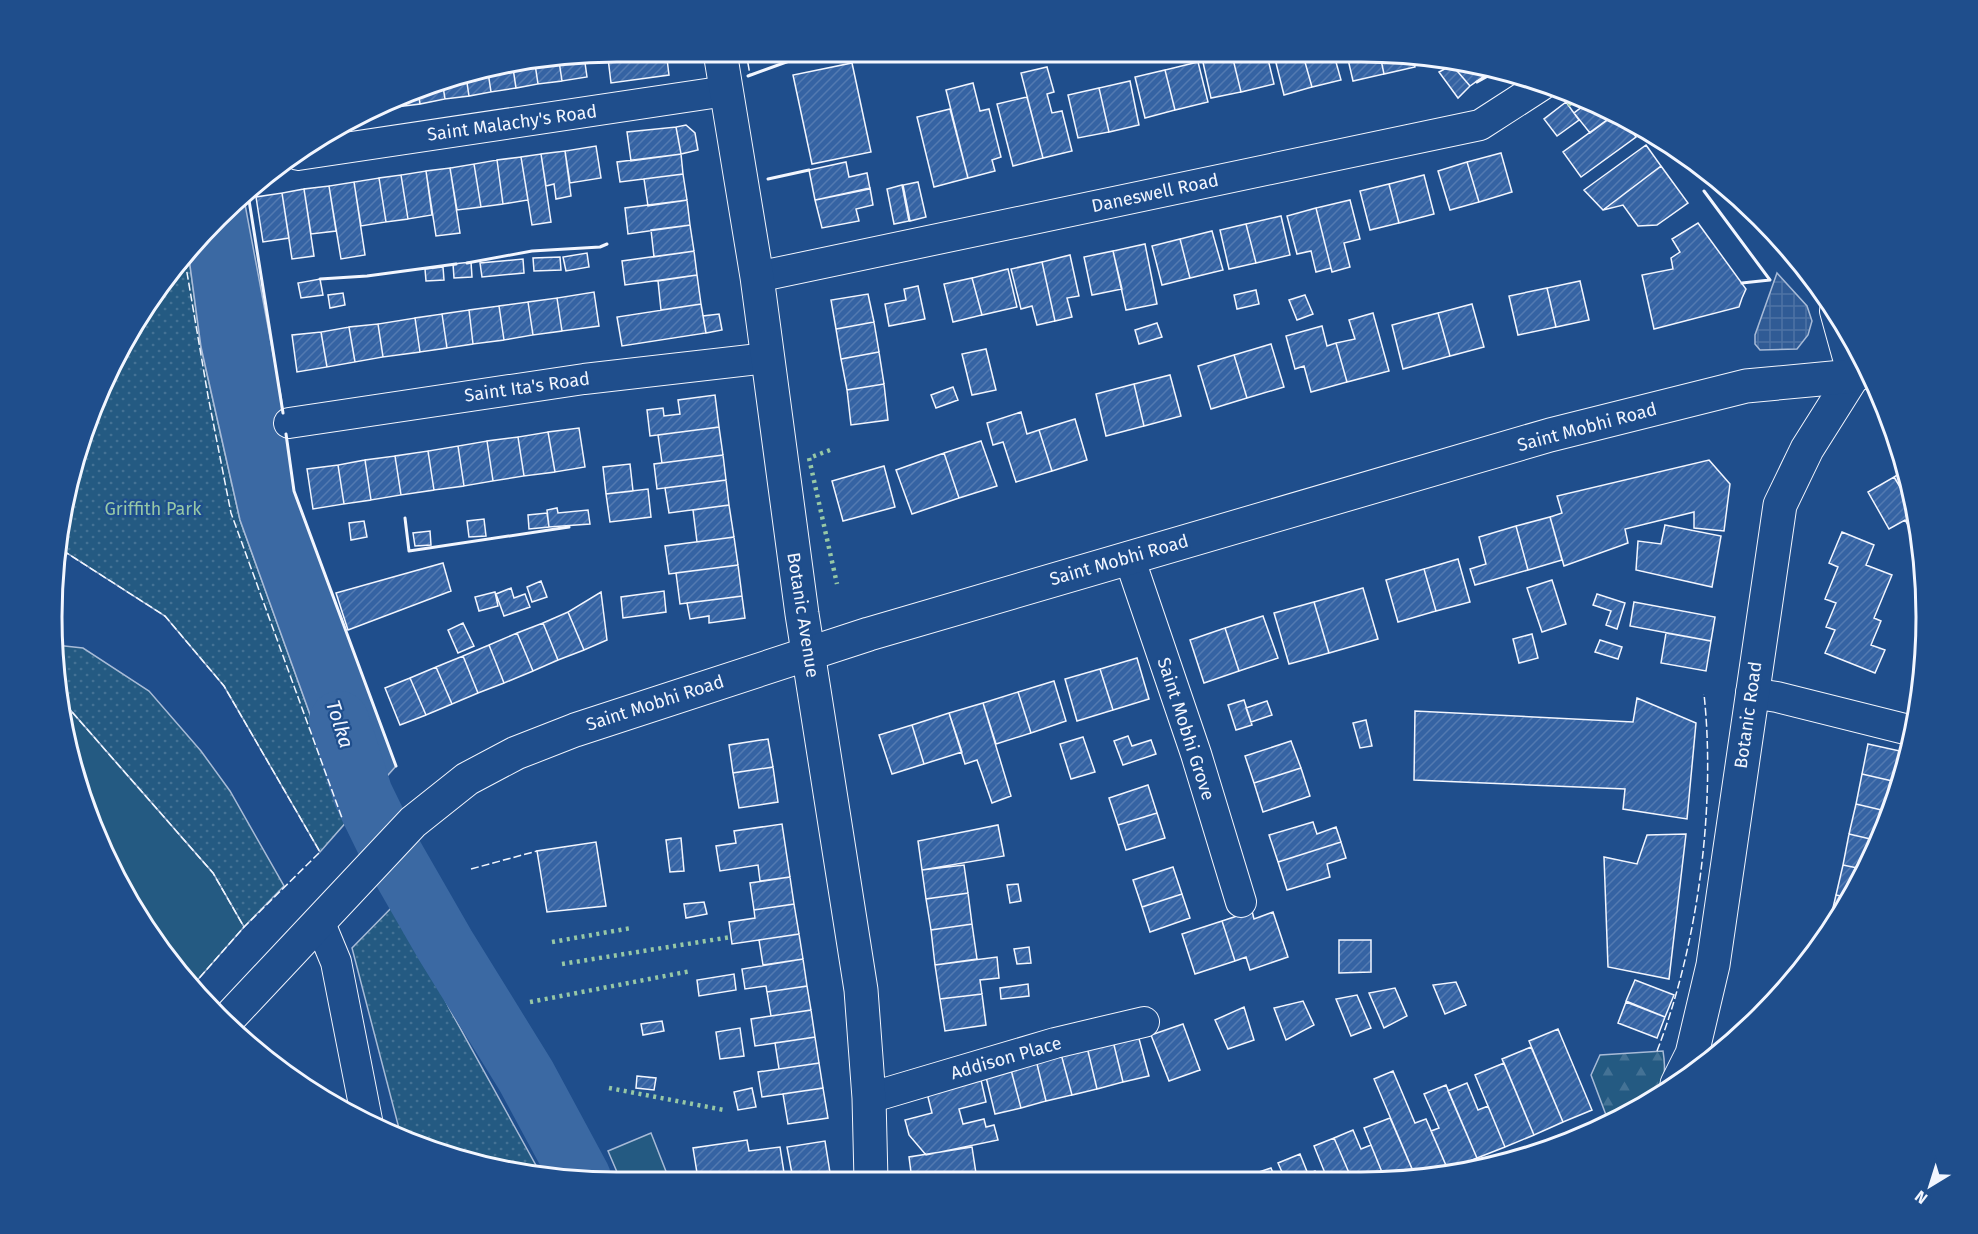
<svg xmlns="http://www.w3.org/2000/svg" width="1978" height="1234" viewBox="0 0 1978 1234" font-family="'Fira Sans',sans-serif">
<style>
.grass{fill:url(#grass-dots);stroke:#a8bbd7;stroke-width:1.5}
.forest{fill:url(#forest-firs);stroke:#a8bbd7;stroke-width:1.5}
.garden{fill:#245a82;stroke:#a8bbd7;stroke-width:1.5}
.plaza{fill:url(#plaza-grid);stroke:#a8bbd7;stroke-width:1.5}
.water{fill:#3b69a3;stroke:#a8bbd7;stroke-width:1.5}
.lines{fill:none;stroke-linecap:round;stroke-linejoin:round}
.river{stroke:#3b69a3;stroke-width:60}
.building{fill:url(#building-hatch);stroke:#f2f6ff;stroke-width:1.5}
.minor-casing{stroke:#f2f6ff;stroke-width:32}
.tertiary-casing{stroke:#f2f6ff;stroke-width:35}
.secondary-casing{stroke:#f2f6ff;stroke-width:35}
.minor{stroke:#1f4e8c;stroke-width:30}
.tertiary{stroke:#1f4e8c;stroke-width:33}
.secondary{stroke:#1f4e8c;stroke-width:33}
.hedge{stroke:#97c8a6;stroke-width:4.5;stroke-dasharray:3 4.5;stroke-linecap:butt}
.fence{stroke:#f2f6ff;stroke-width:1.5;stroke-dasharray:8 3;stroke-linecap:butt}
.wall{stroke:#f2f6ff;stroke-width:3}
.labels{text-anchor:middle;stroke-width:4.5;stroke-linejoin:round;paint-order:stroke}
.street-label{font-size:18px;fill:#f2f6ff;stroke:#1f4e8c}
.park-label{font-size:18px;fill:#97c8a6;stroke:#1f4e8c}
.water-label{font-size:20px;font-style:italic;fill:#f2f6ff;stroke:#1f4e8c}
.rim{fill:none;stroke:#f2f6ff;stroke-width:3}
</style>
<defs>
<pattern id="grass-dots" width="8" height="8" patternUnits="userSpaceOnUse" patternTransform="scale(1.5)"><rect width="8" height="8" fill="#245a82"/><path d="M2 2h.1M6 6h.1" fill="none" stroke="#447295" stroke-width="1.8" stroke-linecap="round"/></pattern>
<pattern id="forest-firs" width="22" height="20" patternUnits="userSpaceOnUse" patternTransform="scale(1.5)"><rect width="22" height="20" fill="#245a82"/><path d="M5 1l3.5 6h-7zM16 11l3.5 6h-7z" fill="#447295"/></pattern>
<pattern id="plaza-grid" width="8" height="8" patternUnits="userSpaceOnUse" patternTransform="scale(1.5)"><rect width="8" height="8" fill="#305b95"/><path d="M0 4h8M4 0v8" fill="none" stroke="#4e73a5"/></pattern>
<pattern id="building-hatch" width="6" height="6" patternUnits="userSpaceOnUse" patternTransform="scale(1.5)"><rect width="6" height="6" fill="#3563a3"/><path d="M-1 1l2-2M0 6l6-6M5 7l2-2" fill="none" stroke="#537ab1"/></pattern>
</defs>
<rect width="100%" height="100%" fill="#1f4e8c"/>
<path class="grass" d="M189 258 201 347 240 520 348 820 320 852 224 686 165 616 62 550 81 435 147 302Z
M55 645 83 648 149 691 201 751 230 791 284 886 244 927 213 873 65 704Z
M398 901 449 1008 543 1178 402 1140 352 948Z"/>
<path class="forest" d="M1663 1051C1671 1100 1649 1105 1609 1123L1591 1075 1600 1055Z"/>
<path class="garden" d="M65 704 213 873 244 927 195 983 147 932 81 799Z
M651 1133 669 1179H620L608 1151Z"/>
<path class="plaza" d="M1777 273 1807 306 1812 321 1808 335 1797 349 1760 350 1755 344V335Z"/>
<path class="water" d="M244 199 281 396 294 491 396 766 348 820 240 520 201 347 189 258Z"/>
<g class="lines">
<path class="river" d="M339 721 363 795 387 844 445 945 526 1076 581 1178"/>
</g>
<path class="building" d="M623 51H662L624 56Z
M666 51 669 75 611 83 608 58Z
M1212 55H1232L1241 92 1211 98 1202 58Z
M1232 55H1267L1274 84 1241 92Z
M1274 55H1303L1312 87 1284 95Z
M1303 55H1334L1341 80 1312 87Z
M1347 55H1380L1384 74 1353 81Z
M1380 55 1413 56 1415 67 1384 74Z
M584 56 587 77 562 81 559 61Z
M559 61 562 81 538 84 535 64Z
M1198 62 1208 102 1175 110 1165 70Z
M1456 62 1491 71 1470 86 1452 65Z
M852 63 871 152 812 164 793 75Z
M535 64 538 84 516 88 513 68Z
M1452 65 1470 86 1458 98 1439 72Z
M1047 67 1054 92 1047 94 1052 113 1062 111 1072 151 1043 158 1021 73Z
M513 68 516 88 491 92 488 72Z
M1165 70 1175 110 1145 118 1135 77Z
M488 72 491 92 469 96 466 76Z
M466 76 469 96 445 99 442 80Z
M442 80 445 99 420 104 418 90Z
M1130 81 1139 125 1109 132 1099 88Z
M973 83 980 111 989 109 1001 157 992 160 995 171 968 178 946 90Z
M1099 88 1109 132 1078 138 1068 95Z
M418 90 420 104 396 107 395 102Z
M1027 97 1043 158 1013 166 997 104Z
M1590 101 1614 115 1590 133 1574 113Z
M1566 102 1579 120 1557 136 1544 119Z
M950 109 968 178 934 187 917 117Z
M1614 115 1625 121 1636 137 1581 177 1563 152Z
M686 125 695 133 698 150 681 154 676 127Z
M676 127 681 154 631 161 627 132Z
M1646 145 1661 166 1603 210 1584 190Z
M596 146 601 178 570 183 565 151Z
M565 151 571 196 556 199 554 184 546 186 541 154Z
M1501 153 1512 192 1479 202 1467 162Z
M541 154 551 222 532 225 521 157Z
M681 154 683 174 620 182 617 162Z
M521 157 528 200 503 204 497 160Z
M497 160 503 204 481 207 474 164Z
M846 162 849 177 867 173 870 189 815 200 809 170Z
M1467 162 1479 202 1450 210 1438 171Z
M474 164 481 207 457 210 450 168Z
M1661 166 1688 203 1657 225 1638 226 1623 205 1603 210Z
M450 168 460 233 436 236 426 171Z
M426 171 432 215 408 219 401 175Z
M683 174 687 200 648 206 644 179Z
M401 175 408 219 386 222 379 178Z
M1424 175 1434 214 1399 223 1389 184Z
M379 178 386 222 361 226 354 182Z
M354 182 365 255 341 259 329 186Z
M918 182 926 217 910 221 903 185Z
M1389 184 1399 223 1370 230 1360 191Z
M902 185 909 221 894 224 887 189Z
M329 186 336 231 311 234 304 189Z
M870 188 873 205 856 209 859 221 822 228 815 200Z
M304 189 314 256 292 259 282 193Z
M282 193 289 238 263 242 256 197Z
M687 200 690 225 628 234 625 208Z
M1350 200 1360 239 1344 243 1350 267 1332 272 1316 208Z
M1316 208 1331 268 1316 272 1311 251 1297 254 1287 216Z
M1281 216 1290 255 1256 263 1246 224Z
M1698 223 1746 289 1742 298 1739 307 1654 329 1642 275 1673 269 1671 258 1680 252 1672 239Z
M1246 224 1256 263 1229 269 1220 230Z
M690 225 694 251 654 257 651 230Z
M1212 231 1223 270 1190 278 1180 239Z
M1180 239 1190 278 1162 285 1152 246Z
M1145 244 1157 304 1126 310 1113 251Z
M694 251 697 275 625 285 622 261Z
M1113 251 1122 289 1092 295 1084 257Z
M587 253 589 267 566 271 563 257Z
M1070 255 1079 296 1067 298 1072 317 1055 321 1042 262Z
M560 257 561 270 534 271 533 258Z
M523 259 524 273 482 277 480 263Z
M471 262 472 277 454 278 453 264Z
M1042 262 1055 321 1037 325 1032 306 1021 309 1011 269Z
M443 267 444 280 426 281 425 269Z
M1008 269 1017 307 982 315 972 278Z
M697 275 701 304 661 310 658 281Z
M972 278 982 315 953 322 944 284Z
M320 279 323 295 301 298 298 283Z
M1580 281 1589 320 1556 327 1547 288Z
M918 286 925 319 889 326 885 304 906 300 904 289Z
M1547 288 1556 327 1518 335 1509 296Z
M1256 290 1259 304 1237 309 1234 295Z
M594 292 599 326 562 331 557 298Z
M343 293 345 305 330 308 328 295Z
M868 294 874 322 836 329 831 300Z
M1305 295 1313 314 1297 320 1289 300Z
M557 298 562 331 533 335 528 302Z
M528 302 533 335 504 340 499 306Z
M701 304 706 333 622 346 617 317Z
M1472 304 1484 347 1450 356 1438 313Z
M499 306 504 340 473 344 469 310Z
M469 310 473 344 447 348 442 314Z
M1373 313 1389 371 1347 382 1336 343 1355 339 1349 320Z
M1438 313 1450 356 1403 369 1392 325Z
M442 314 447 348 420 352 415 318Z
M719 314 722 330 706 333 703 316Z
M415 318 420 352 383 357 378 324Z
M874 322 879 352 841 359 836 329Z
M1157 323 1162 337 1139 344 1135 330Z
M378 324 383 357 355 362 349 327Z
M1322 326 1327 346 1336 343 1347 382 1311 392 1304 366 1295 369 1286 336Z
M349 327 355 362 327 367 321 332Z
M321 332 327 367 297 372 292 335Z
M1271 344 1284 387 1247 398 1234 355Z
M986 349 996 390 972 395 962 354Z
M879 352 884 384 847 390 841 359Z
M1234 355 1247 398 1211 409 1198 366Z
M1170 375 1181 416 1144 426 1134 384Z
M884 384 888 420 851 425 847 390Z
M1134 384 1144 426 1106 436 1096 394Z
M953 387 958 400 936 408 931 395Z
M715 395 719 427 650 436 647 410 663 408 664 416 680 414 678 400Z
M1021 412 1027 434 1039 430 1052 471 1016 482 1003 442 993 445 987 423Z
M1075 419 1087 460 1052 471 1039 430Z
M719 427 723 455 662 463 658 435Z
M579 428 585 467 555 472 548 432Z
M548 432 555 472 524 476 518 437Z
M518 437 524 476 493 481 487 441Z
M487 441 493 481 464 486 458 446Z
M981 441 997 486 959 498 944 453Z
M458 446 464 486 434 490 428 451Z
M428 451 434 490 401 495 395 456Z
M944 453 959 498 912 514 896 470Z
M723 455 726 480 657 489 654 464Z
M395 456 401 495 371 500 365 460Z
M365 460 371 500 344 504 338 465Z
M1709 460 1730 484 1724 531 1694 528V512L1625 529 1628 543 1564 566 1550 517 1562 513 1557 496Z
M630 464 633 491 606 494 603 467Z
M338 465 344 504 313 509 307 469Z
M884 466 895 507 843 521 832 481Z
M1905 470 1915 512 1894 477Z
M1894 477 1915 512 1921 539 1918 541 1905 520 1889 529 1868 492Z
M726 480 729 505 669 513 665 488Z
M648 489 651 517 610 522 606 494Z
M729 505 734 537 697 542 693 510Z
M557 508 558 513 588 510 590 524 549 527 547 510Z
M547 513 549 527 529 529 528 515Z
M1550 517 1562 560 1528 570 1516 526Z
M484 519 486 536 469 537 467 521Z
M364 521 367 537 351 540 349 523Z
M1665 525 1721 536 1712 587 1636 570 1638 541 1661 544Z
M1516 526 1528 570 1475 585 1470 569 1486 564 1479 537Z
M430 531 431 545 415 546 413 533Z
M1842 532 1874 545 1866 565 1892 575 1874 618 1881 621 1871 645 1885 650 1875 673 1825 653 1835 630 1826 627 1836 603 1825 599 1838 567 1829 563Z
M734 537 738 565 669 574 665 546Z
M1458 559 1470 602 1436 611 1424 569Z
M443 563 451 591 348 630 336 593Z
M738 565 742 596 680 604 676 573Z
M1424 569 1436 611 1398 622 1386 580Z
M1552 580 1566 624 1542 632 1527 588Z
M541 581 547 597 532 602 527 587Z
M511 588 514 598 525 594 530 607 504 616 496 594Z
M1363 588 1378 639 1329 653 1314 602Z
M664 591 666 612 623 618 621 597Z
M495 592 498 606 479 611 475 597Z
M601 592 607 640 584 650 568 612Z
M1597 594 1625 603 1617 629 1606 625 1611 611 1593 605Z
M742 596 745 618 709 623V616L690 619 687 603Z
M1314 602 1329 653 1289 664 1274 613Z
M1634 602 1715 617 1711 641 1630 626Z
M568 612 584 650 558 660 543 623Z
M1263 616 1278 658 1239 671 1225 628Z
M463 623 474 646 458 653 448 630Z
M543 623 558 660 533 671 517 633Z
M1225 628 1239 671 1204 683 1190 640Z
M517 633 533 671 504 683 489 645Z
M1666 633 1711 641 1706 671 1661 663Z
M1532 634 1538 658 1519 663 1513 639Z
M1600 640 1622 647 1618 659 1595 652Z
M489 645 504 683 478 693 463 656Z
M463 656 478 693 452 704 436 667Z
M1137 658 1149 699 1113 710 1100 669Z
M436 667 452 704 426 715 410 678Z
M1100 669 1113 710 1077 721 1065 679Z
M410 678 426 715 400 725 385 688Z
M1054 681 1066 721 1031 733 1018 692Z
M1018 692 1031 733 996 744 983 703Z
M1637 698 1696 723 1687 819 1623 809 1625 789 1414 780 1415 711 1633 722Z
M1244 700 1252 725 1236 730 1228 705Z
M1267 701 1272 715 1251 722 1246 708Z
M983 703 1011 796 992 803 977 760 965 764 949 713Z
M949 713 962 752 924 764 912 725Z
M1366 720 1372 746 1360 748 1353 723Z
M912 725 924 764 892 774 879 735Z
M1128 736 1132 746 1151 740 1156 754 1123 765 1114 741Z
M1083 737 1095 772 1071 779 1060 744Z
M768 739 773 767 733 773 729 745Z
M1291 741 1301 768 1254 783 1245 756Z
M1868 744 1909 753 1901 783 1862 774Z
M773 767 778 802 739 808 733 773Z
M1301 768 1310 796 1263 812 1254 783Z
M1862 774 1901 783 1890 812 1856 804Z
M1148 785 1157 813 1118 825 1109 798Z
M1856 804 1890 812 1879 841 1849 834Z
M1157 813 1165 838 1126 850 1118 825Z
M1313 822 1317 834 1336 827 1341 842 1278 862 1269 835Z
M782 824 790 877 760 881 758 865 720 871 716 846 736 843 734 831Z
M998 825 1004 856 922 870 918 841Z
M1686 834 1669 979 1608 967 1604 857 1637 864 1647 835Z
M1849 834 1879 841 1867 870 1843 865Z
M681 838 684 871 670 872 666 840Z
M596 842 606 906 547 912 537 851Z
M1341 842 1346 858 1327 864 1330 877 1287 890 1278 862Z
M964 865 968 893 926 899 922 870Z
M1843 865 1867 870 1850 898 1836 895Z
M1173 867 1182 894 1142 907 1133 880Z
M790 877 794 904 754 910 750 883Z
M1018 884 1021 901 1010 903 1007 885Z
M968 893 972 924 931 930 926 899Z
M1182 894 1190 918 1150 932 1142 907Z
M1836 895 1850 898 1832 926 1829 925Z
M704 902 707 914 686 918 684 904Z
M794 904 799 934 732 944 729 922 755 918 754 910Z
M1252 911 1254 919 1273 912 1288 957 1250 970 1246 957 1235 961 1222 921Z
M1222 921 1235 961 1195 974 1182 934Z
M972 924 977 959 935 965 931 930Z
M799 934 803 959 763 965 759 940Z
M1339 940H1371V972L1339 973Z
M1029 947 1031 963 1017 964 1014 949Z
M997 957 999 978 980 980 982 994 940 999 935 965Z
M803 959 807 986 767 992 766 986 745 989 742 969Z
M734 974 736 990 699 996 697 980Z
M1635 980 1674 995 1665 1017 1626 1001Z
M1456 982 1466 1005 1445 1014 1433 985Z
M1028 984 1029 996 1001 999 1000 988Z
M807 986 811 1010 771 1016 767 992Z
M1395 988 1407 1016 1384 1028 1369 993Z
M982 994 986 1025 945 1031 940 999Z
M1357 995 1371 1028 1351 1036 1336 999Z
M1303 1001 1314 1025 1286 1040 1274 1008Z
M1626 1002 1665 1017 1657 1038 1618 1023Z
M1244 1007 1254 1040 1228 1049 1215 1020Z
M811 1010 815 1037 755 1046 751 1019Z
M662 1021 664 1031 643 1035 641 1024Z
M1183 1024 1200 1070 1169 1081 1151 1035Z
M740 1028 744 1056 720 1059 716 1032Z
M1558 1029 1592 1110 1563 1122 1529 1041Z
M1138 1035 1149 1076 1123 1082 1113 1041Z
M815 1037 819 1063 779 1069 775 1043Z
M1113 1041 1123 1082 1097 1089 1087 1047Z
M1087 1047 1097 1089 1072 1095 1061 1054Z
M1531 1047 1563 1122 1534 1135 1502 1059Z
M1061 1054 1072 1095 1046 1101 1036 1060Z
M1036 1060 1046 1101 1021 1108 1010 1066Z
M819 1063 823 1088 762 1097 758 1072Z
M1504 1063 1534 1135 1505 1147 1475 1075Z
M1010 1066 1021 1108 995 1114 985 1073Z
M1393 1071 1415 1123 1426 1119 1448 1170 1416 1178 1374 1079Z
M637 1076 656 1078 654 1090 636 1088Z
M981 1080 986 1102 959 1109 963 1124 984 1119 986 1127 994 1125 998 1140 926 1155 909 1135 905 1120 932 1113 927 1093Z
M1467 1083 1478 1110 1488 1106 1505 1147 1477 1158 1448 1091Z
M1446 1085 1477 1158 1448 1170 1431 1131 1439 1128 1424 1094Z
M752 1088 756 1107 738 1110 734 1092Z
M823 1088 828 1118 788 1124 783 1094Z
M1390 1118 1416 1178 1386 1182 1364 1128Z
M1353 1130 1361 1149 1371 1145 1386 1182H1353L1334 1138Z
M1334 1138 1353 1182 1319 1181 1327 1178 1314 1146Z
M747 1140 749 1151 780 1147 785 1179H698L693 1148Z
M825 1141 831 1179H793L787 1147Z
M972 1147 977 1180H912L909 1157Z
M1300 1154 1308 1174 1315 1171 1319 1181H1286L1278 1163Z
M1271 1168 1276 1181H1263L1259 1172Z
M1215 1173 1219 1181H1199L1198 1180Z"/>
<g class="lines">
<g class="minor-casing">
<path id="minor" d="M298 155 726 91
M757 277 1480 125 1542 85
M1835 311 1853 376
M289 423 584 379 767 358
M1129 557 1196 754 1241 902
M1751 693 1777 697 1913 731
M319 921 336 962 367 1120
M869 1098 1055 1043 1144 1022"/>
</g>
<g class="tertiary-casing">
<path id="tertiary" d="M720 52 757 277 802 614 861 990 869 1098 871 1180
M1677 1084 1692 1054 1713 965 1780 505 1807 449 1853 376"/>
</g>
<g class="secondary-casing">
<path id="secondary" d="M228 1019 413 822 467 779 516 753 575 730 869 634 1550 435 1746 386 1853 376 1868 370"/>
</g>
<use href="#minor" class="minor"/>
<use href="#tertiary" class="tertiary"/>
<use href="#secondary" class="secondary"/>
<path class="hedge" d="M1568 105 1581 96
M830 450 809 458 837 584
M552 942 631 928
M562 964 731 937
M530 1002 691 971
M609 1088 724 1110"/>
<path class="fence" d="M746 52 750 75
M185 261 208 396 231 513 342 818
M62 550 165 616 224 686 320 852 244 927 195 983
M65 704 213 873 244 927
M471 869 537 851
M1657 1051C1698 946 1716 806 1704 694"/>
<path class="wall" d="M748 76 814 52
M1477 82 1495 72
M768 179 809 170
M1704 191 1770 280 1742 283
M248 194 283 413
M467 263 532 251 600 247 607 244
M320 279 367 276 456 264
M286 434 294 491 396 766
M405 518 409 551 569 527"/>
</g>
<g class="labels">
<g class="street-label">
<text transform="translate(512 123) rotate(-8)" y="6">Saint Malachy's Road</text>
<text transform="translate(1155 193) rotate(-12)" y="6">Daneswell Road</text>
<text transform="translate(527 387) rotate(-8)" y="6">Saint Ita's Road</text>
<text transform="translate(1587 427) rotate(-15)" y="6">Saint Mobhi Road</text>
<text transform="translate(1119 560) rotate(-16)" y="6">Saint Mobhi Road</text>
<text transform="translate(803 615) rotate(81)" y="6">Botanic Avenue</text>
<text transform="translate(655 703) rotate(-18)" y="6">Saint Mobhi Road</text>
<text transform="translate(1748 715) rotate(-82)" y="6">Botanic Road</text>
<text transform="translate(1186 729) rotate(72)" y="6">Saint Mobhi Grove</text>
<text transform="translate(1006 1058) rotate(-16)" y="6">Addison Place</text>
</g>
<g class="park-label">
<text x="153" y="515">Griffith Park</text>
</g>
<g class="water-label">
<text transform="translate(340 724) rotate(72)" y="7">Tolka</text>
</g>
</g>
<path d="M0 0H1978V1234H0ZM617 62H1361A555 555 0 0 1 1916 617V617A555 555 0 0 1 1361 1172H617A555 555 0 0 1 62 617V617A555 555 0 0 1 617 62Z" fill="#1f4e8c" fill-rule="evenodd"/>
<path class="rim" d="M617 62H1361A555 555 0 0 1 1916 617V617A555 555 0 0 1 1361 1172H617A555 555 0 0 1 62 617V617A555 555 0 0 1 617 62Z"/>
<g transform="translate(1930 1186) rotate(218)" stroke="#1f4e8c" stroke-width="4.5" paint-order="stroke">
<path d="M0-4.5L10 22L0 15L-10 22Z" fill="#f2f6ff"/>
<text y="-9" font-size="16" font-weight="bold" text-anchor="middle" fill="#f2f6ff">N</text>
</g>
</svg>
